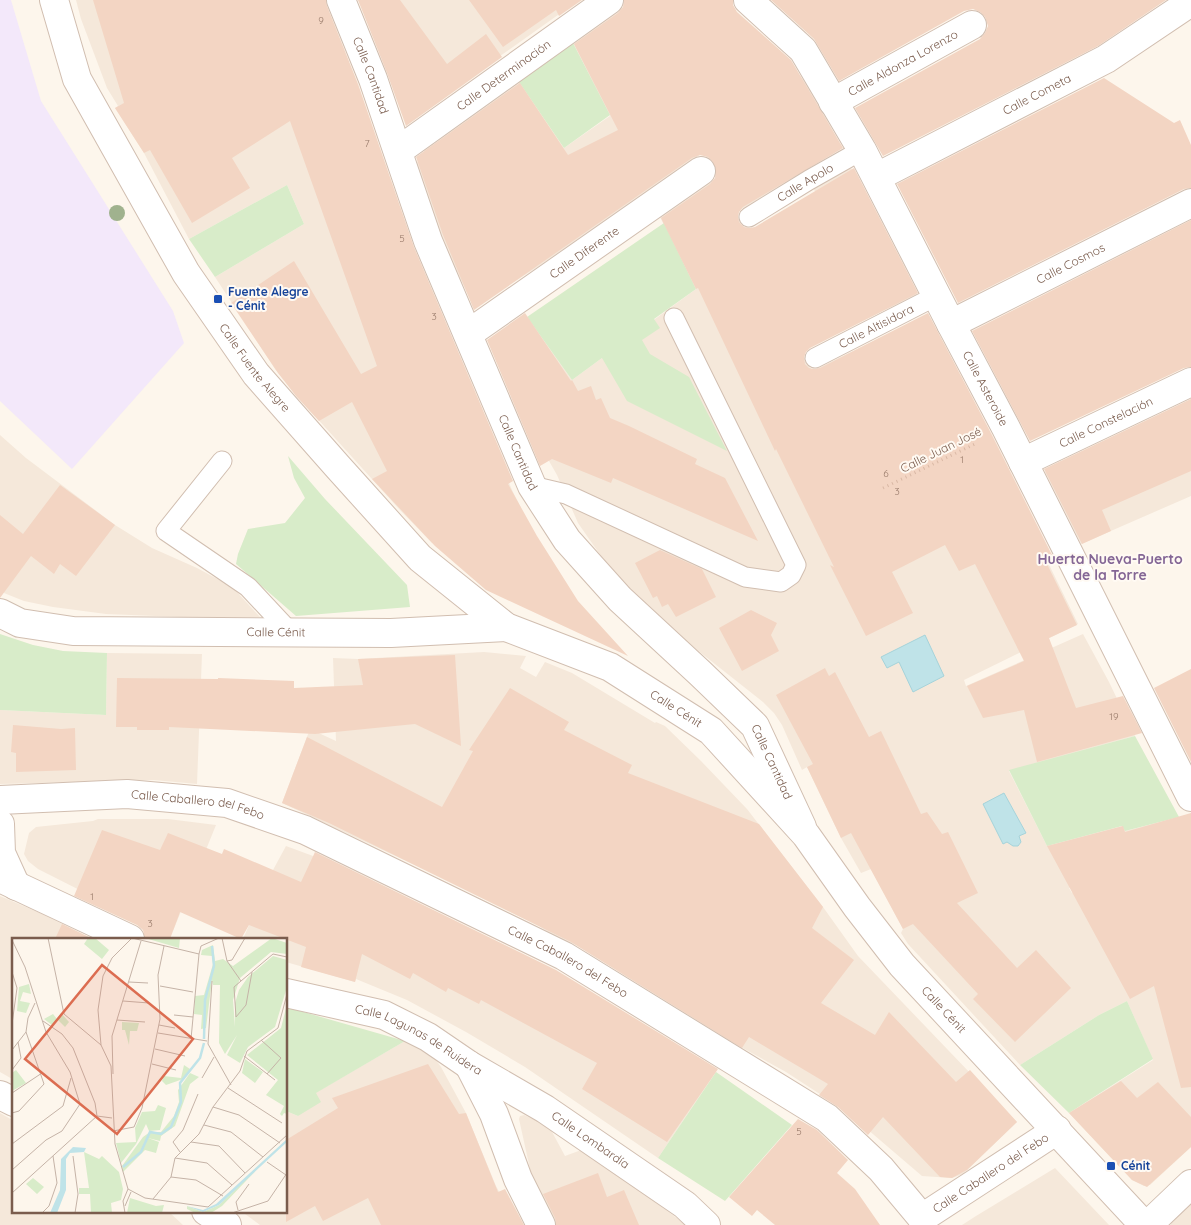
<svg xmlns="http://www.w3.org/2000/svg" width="1191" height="1225" viewBox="0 0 1191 1225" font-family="Quicksand,sans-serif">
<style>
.residential{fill:#f5e8da}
.education{fill:#f3e8fa}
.green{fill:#d8ecc9}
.water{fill:#bfe3e8;stroke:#a5d3da}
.building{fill:#f3d5c3}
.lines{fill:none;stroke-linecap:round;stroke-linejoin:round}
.service-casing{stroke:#d1beb0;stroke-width:21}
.minor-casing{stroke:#d1beb0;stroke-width:30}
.tertiary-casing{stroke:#d1beb0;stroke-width:30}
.path{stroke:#d9b8a5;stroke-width:3;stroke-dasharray:1 4;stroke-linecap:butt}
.service{stroke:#fff;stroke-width:19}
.minor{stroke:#fff;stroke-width:28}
.tertiary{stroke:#fff;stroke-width:28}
.tree{fill:#a0b28e}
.transit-dot{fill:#1a4fb4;stroke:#fffaf3;stroke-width:2}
.labels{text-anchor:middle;stroke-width:4;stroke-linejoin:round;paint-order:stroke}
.number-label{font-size:10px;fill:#987a6a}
.street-label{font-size:12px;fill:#7a5c4d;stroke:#fffaf3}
.transit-label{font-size:12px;font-weight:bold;fill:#164399;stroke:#fffaf3;text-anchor:start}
.neighbourhood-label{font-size:14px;font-weight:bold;fill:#846695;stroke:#fffaf3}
.inset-river{fill:none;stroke:#bfe3e8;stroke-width:2.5}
.inset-road{fill:none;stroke:#c5b3a7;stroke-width:1}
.view{fill:#dc6d51;fill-opacity:0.15;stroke:#dc6d51;stroke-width:2.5}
.inset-edge{fill:none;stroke:#7a5c4d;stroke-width:2.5}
</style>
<rect width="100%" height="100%" fill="#fdf6ec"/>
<path class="residential" d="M76 0H312L512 490 521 508 432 543 400 510 305 405 275 369 215 277 304 224 287 185 189 239 144 153 115 108 118 106 107 88 81 19Z
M358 0H579L406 123 372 29Z
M628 4 788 61 810 88 839 143 803 162 808 171 736 212 747 233 817 196 813 187 851 168 917 295 802 349 812 371 927 315 1078 624 964 680 966 686 1083 634 1109 682 1135 736 1009 771 1047 846 1123 826 1125 831 1179 817 1146 870 1069 888 1072 893 1191 863V1147L1150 1185 1144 1186 1132 1180 1069 1113 1153 1060 1127 1001 1099 1015 1020 1065 908 944 901 933 903 929 871 869 861 873 841 838 807 767 802 770 782 725 774 713 763 702 677 634 623 582 601 556 578 523 557 475 541 447 527 317 572 380 696 289 659 215 674 208 673 205 716 178 704 152 536 268 474 307 445 247 415 163 427 157 424 150 519 82 564 148 610 116 573 43Z
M1191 399V496L1081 544 1045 472Z
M0 435 26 458 115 525 152 548 197 568 221 581 236 591 260 617H181L106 614 53 607 24 601 4 593 0 590Z
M484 652 526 656 520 668 536 677 545 662 572 673 655 723 656 722 665 726 701 761 747 809 823 907 858 956 1017 1122 963 1174 952 1178 922 1176 846 1111 786 1072 730 1041 576 945 551 934 524 916 282 803 310 729 336 741 333 658 358 659Z
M107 653 202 654 197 784 154 780 0 784V710L106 715Z
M98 819H168L216 825 173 931 127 914 38 869 28 861 24 854 29 833 36 827 93 821Z
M286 846 313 856 669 1043 716 1072 658 1158 525 1067 466 1032 407 1000 356 979 355 982 286 962V939H243L273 870Z
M0 896 40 913 92 939H14V1080L0 1072Z
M405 1041 417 1044 433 1056 441 1067 466 1113 496 1186 517 1225H260L241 1211H286V1111L298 1116 315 1093Z
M0 1113 14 1121V1211H168L183 1225H0Z
M524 1115 546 1125 551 1130 565 1156 584 1149 686 1225H558L532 1178 519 1119 520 1116Z
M1055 1168 1109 1225H962L976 1216Z
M1191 1204V1225H1171V1223Z"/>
<path class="education" d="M0 0H11L41 101 173 311 184 343 72 469 0 401Z"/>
<path class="green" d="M573 43 610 115 564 148 519 82Z
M287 185 304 224 215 277 189 239Z
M664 223 696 289 654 319 660 328 642 340 650 354 689 377 727 451 627 401 602 358 572 380 527 317Z
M288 456 325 499 407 585 410 607 296 616 236 564 238 554 248 529 285 523 305 498 294 478Z
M0 634 33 645 63 651 107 653 106 715 0 710Z
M1135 736 1179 817 1125 831 1122 826 1047 846 1009 770Z
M1127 1001 1153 1059 1069 1113 1020 1065 1099 1015Z
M286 1007 405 1041 316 1093 321 1102 298 1116 286 1111Z
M716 1072 792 1125 725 1201 658 1158Z"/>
<path class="water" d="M925 635 944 676 913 692 899 662 887 668 881 657Z
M1004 793 1026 833 1019 836 1021 842 1018 846H1013L1007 842 1003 844 983 804Z"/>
<path class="building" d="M93 0H326L327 6 358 84 414 247 513 481 508 484 537 536 578 601 628 656 486 590 435 546 372 479 387 471 352 402 319 421 296 396 278 373 231 303 294 261 361 374 377 366 290 121 232 158 250 188 192 223 150 150 144 153 115 108 124 103Z
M358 0H400L447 64 486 34 502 57 406 126 387 73Z
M469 0H582L559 16 556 10 503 47Z
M624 0H733V5L737 12 791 60 843 148 743 207 739 212 738 217 739 222 744 227 750 228 755 227 854 168 918 293 810 348 806 352 804 357 805 364 809 368 814 369 820 368 928 313 992 435 1053 557 1045 560 1077 625 1049 638 1076 708 1123 696 1142 733 1037 762 1024 710 983 718 967 686 1024 661 975 564 959 571 945 545 892 572 913 613 866 636 830 565 834 567 776 449 775 451 698 288 696 289 661 218 710 184 715 178 716 169 713 162 708 157 700 155 692 158 474 310 443 235 416 157 520 83 568 155 618 130 574 44 618 13 623 7Z
M771 0H1166L1098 46 883 156 855 108 980 39 985 33 988 26 985 17 980 12 973 9 964 11 839 81 814 39Z
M1104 78 1174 123 1180 120 1191 145V188L1184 189 958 303 897 184Z
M1191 220V367L1184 368 1030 441 972 331Z
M525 313 571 381 572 380 578 391 591 386 596 400 601 398 610 418 629 426 697 459 695 464 725 478 758 541 613 478 611 483 552 459 540 466 487 340Z
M1191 399V471L1102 510 1111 531 1082 544 1044 469Z
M60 485 115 525 76 576 60 564 54 574 31 556 0 598V515L23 534Z
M660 550 702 569 716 597 676 617 668 604 662 607 657 596 653 598 635 563Z
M751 610 777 623 771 635 779 651 742 671 719 628Z
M455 655 461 746 415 724 315 734 169 727V730H137V727H116L117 678 218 679V678L294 681V688L363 685 358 659Z
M825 668 829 676 835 672 869 737 881 731 921 814 927 812 942 834 948 832 978 893 957 903 1017 968 1036 950 1071 988 1015 1042 973 999 978 994 913 924 903 929 851 833 841 838 807 767 813 764 776 695Z
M1191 669V762L1154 688Z
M510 688 569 722 564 730 632 765 628 773 759 824 823 907 812 928 854 960 821 1003 875 1035 889 1012 956 1082 970 1070 1017 1122 967 1170 952 1178 940 1177 883 1117 868 1135 838 1107 819 1095 828 1084 749 1037 742 1048 571 942 329 823 282 803 307 737 442 807 473 751 469 750Z
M13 725 61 729 75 728 76 770 16 772V753L11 752Z
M1191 813V1087L1181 1088 1154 986 1130 999 1047 846 1123 826 1125 832Z
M102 830 160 850 168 833 222 854 224 849 301 882 315 852 556 970 718 1069 667 1142 582 1089 597 1063 481 1000 479 1004 448 988 446 992 413 973 410 979 362 954 355 982 301 967 306 947 249 925 241 939 180 912 170 939H145L143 930 137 925 74 896Z
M62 924 93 939H55Z
M428 1064 459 1114 466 1113 498 1192 505 1189 524 1225H381L368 1198 323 1221 315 1206 286 1222V1140L338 1108 332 1098Z
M1121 1081 1137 1098 1158 1082 1191 1117V1147L1147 1187 1132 1180 1069 1113Z
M798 1119 817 1130 848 1160 837 1173 855 1189 880 1225H775L757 1210 752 1216 729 1197Z
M598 1173 607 1197 624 1190 639 1225H556L555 1218 543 1194Z"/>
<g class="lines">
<g class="service-casing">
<g id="service">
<path id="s1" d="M749 217 809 180 862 150"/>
<path id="s2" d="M815 358 936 296"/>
<path d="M222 461 166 531 248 587 290 632"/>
<path d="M532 486 566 494 745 577 781 582 791 575 796 565 674 318"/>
</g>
</g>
<g class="minor-casing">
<g id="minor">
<path id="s3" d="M341 0 373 79 428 241 532 486 567 540 620 599 700 673 755 726 802 827"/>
<path id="s4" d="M748 0 803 50 862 150 951 324 1006 428 1191 797"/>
<path id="s5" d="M833 102 972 25"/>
<path id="s6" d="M398 151 609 0"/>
<path id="s7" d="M877 177 1106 59 1191 2"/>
<path id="s8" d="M951 324 1191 203"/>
<path id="s9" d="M468 334 701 171"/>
<path id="s10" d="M1023 462 1191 382"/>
<path id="s11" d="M0 613 20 623 73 631 391 633 506 627"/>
<path id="s12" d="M0 800 127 794 227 803 305 830 564 956 827 1118 881 1169 922 1218"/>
<path d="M0 824 1 853 16 886"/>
<path d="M0 878 130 939"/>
<path id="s13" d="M286 993 384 1015 428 1037 469 1065 545 1109 685 1205 706 1225"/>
<path d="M469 1065 494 1114 518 1179 541 1225"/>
<path d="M0 1095 14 1102"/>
<path d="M206 1211 227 1225"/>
<path id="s14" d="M922 1218 1057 1130"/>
<path d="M1148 1225 1191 1184"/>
</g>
</g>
<g class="tertiary-casing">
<g id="tertiary">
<path id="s15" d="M54 0 77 79 186 273 256 374 338 467 420 558 506 627 610 667 711 731 806 835 857 907 902 965 1144 1225"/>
</g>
</g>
<path class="path" d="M883 488 977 443"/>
<use href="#service" class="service"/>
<use href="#minor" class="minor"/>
<use href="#tertiary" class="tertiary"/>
</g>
<circle class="tree" cx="117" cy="213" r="8"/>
<g class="transit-dot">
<rect x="213" y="294" width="10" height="10" rx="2.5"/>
<rect x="1106" y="1161" width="10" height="10" rx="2.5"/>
</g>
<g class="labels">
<g class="number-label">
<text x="321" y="24">9</text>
<text x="367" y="147">7</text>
<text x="402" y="242">5</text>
<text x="434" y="320">3</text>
<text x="962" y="463">1</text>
<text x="886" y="477">6</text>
<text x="897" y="495">3</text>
<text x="1114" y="720">19</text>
<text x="92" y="900">1</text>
<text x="150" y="927">3</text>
<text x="799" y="1135">5</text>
</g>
<g class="street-label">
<text dy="4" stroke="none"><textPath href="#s5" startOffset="80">Calle Aldonza Lorenzo</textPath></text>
<text dy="4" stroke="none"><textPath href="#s3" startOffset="81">Calle Cantidad</textPath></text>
<text dy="4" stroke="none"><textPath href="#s6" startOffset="130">Calle Determinación</textPath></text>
<text dy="4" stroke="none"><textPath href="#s7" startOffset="180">Calle Cometa</textPath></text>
<text dy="4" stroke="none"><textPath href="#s1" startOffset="66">Calle Apolo</textPath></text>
<text dy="4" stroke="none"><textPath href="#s9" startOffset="142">Calle Diferente</textPath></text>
<text dy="4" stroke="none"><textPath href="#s8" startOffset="134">Calle Cosmos</textPath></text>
<text dy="4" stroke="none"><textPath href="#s2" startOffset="69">Calle Altisidora</textPath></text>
<text dy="4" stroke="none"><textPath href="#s15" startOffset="422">Calle Fuente Alegre</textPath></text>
<text dy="4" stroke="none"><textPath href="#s4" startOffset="459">Calle Asteroide</textPath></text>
<text dy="4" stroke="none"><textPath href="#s10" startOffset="92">Calle Constelación</textPath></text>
<text transform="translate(941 450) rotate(-26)" y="4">Calle Juan José</text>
<text dy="4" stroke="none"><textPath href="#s3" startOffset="486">Calle Cantidad</textPath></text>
<text dy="4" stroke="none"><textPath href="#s11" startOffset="279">Calle Cénit</textPath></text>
<text dy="4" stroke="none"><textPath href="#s15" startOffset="974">Calle Cénit</textPath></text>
<text dy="4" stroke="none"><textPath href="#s3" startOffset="891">Calle Cantidad</textPath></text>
<text dy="4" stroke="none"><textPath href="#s12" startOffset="199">Calle Caballero del Febo</textPath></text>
<text dy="4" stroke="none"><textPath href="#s12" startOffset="604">Calle Caballero del Febo</textPath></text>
<text dy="4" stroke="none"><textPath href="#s15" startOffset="1379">Calle Cénit</textPath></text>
<text dy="4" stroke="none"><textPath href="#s13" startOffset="142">Calle Lagunas de Ruidera</textPath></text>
<text dy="4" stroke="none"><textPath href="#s13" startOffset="342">Calle Lombardía</textPath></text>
<text dy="4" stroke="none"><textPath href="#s14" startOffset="82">Calle Caballero del Febo</textPath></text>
</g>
<g class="transit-label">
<text x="228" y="296">Fuente Alegre<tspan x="228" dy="14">- Cénit</tspan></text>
<text x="1121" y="1170">Cénit</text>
</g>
<g class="neighbourhood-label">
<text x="1110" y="564">Huerta Nueva-Puerto<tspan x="1110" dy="16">de la Torre</tspan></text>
</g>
</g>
<g transform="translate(12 938)">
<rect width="275" height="275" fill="#fdf6ec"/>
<path d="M76 0H83L97 12 90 21 72 6ZM133 0H168L167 10ZM260 0 275 5V16L259 14 228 40 221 62 223 89V65L227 52 236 39 261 18 275 22V49L263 89 236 109 228 125 215 117 225 97 213 116 207 105 208 47H201L200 42 194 90 189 91 190 77 182 76 183 58 192 57 201 26 200 18 189 17 190 12 201 7 203 23 211 21 221 28ZM17 46 19 56 11 54 8 63 18 65 14 75 5 73 7 49ZM275 66V176L272 175 270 178 268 176 272 168 254 157 266 142 235 117 269 90ZM49 75 57 84 53 89 45 81 40 87 32 81 41 76 45 81ZM110 84 127 85 125 93H118L117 107 113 92H110ZM233 121 251 134 243 145 230 135ZM172 127 178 131 171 141 154 147 150 143 152 138 169 140ZM4 132 14 145 0 153V135ZM178 135 187 139 178 146 163 188 149 198 148 203 136 200 147 204 144 215 133 212 111 234 110 228 131 199 138 194H149L162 178 167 164 166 152ZM146 167 154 170 148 192 137 193 134 186 124 206 109 225 104 205 124 204 123 190 130 174 143 173ZM72 214 87 221 90 218 107 234 111 251 109 262 99 265 100 275H79L78 256H67V250H77ZM252 224 210 268 199 275H183L175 271V268L191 274 207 267ZM21 240 32 249 25 256 14 246ZM118 260 144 268 152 267 150 275H115Z" fill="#d8ecc9"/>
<path d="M275 201V204L207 267 191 274 175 268 191 272 204 266ZM61 209 74 210 72 214 58 215 54 221V252L45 275H38L48 252 49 221Z" fill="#bfe3e8"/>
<path class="inset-river" d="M192 101 193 62 202 28 200 8M111 229 129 214 138 194 149 196 159 189 169 164 168 145 188 120 192 105"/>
<path class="inset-road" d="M36 0 52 76 89 107 99 128 103 206 116 251M120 0 187 16M210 0 215 23 229 43M0 2 13 29 34 94 58 134 68 166 50 193 34 202 0 232M215 23 220 22 233 0M0 34 5 50 0 86M240 34 234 67 224 79 222 49 229 43 261 16 275 19M200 43 196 106 219 147M117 44 136 45M148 48 181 54M111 63 137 65M162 77 181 79M105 82 133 84M31 83 50 96 61 110 83 165 85 178M147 87 163 90M146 95 195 103M179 101 187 16 189 8 207 0M249 102 269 120 255 136M89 107 86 72 91 38 100 20 120 0M143 111 173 118M0 112 14 94 16 80 23 65M232 118 263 142M140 126 164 132M0 132 9 120 6 104M101 136 100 98 129 3M190 140 202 119M216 150 270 185M0 155 30 135M201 169 227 177 268 205M0 175 7 173 32 146 14 94M85 178 100 180M192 187 219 194 251 219M101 193 122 189 130 170 148 81 146 37 152 8M179 204 207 208 233 235M0 206 51 168 59 140M168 214 161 204 171 192 186 156M61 218 66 256 63 275M163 220 195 225 220 247M255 224 274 237M159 239 184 242 211 258M116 251 133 260 196 269 275 197M0 255 85 178M141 261 159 239 163 220 187 196 201 169 228 133 235 113 266 90 275 56M113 268 119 254M226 272 224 264 237 246M30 275 37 268 45 245 41 218M113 275 111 263 116 251M220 275 256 263 275 235"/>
<path class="view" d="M90 27 181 101 105 196 13 121Z"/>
<rect width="275" height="275" class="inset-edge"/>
</g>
</svg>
